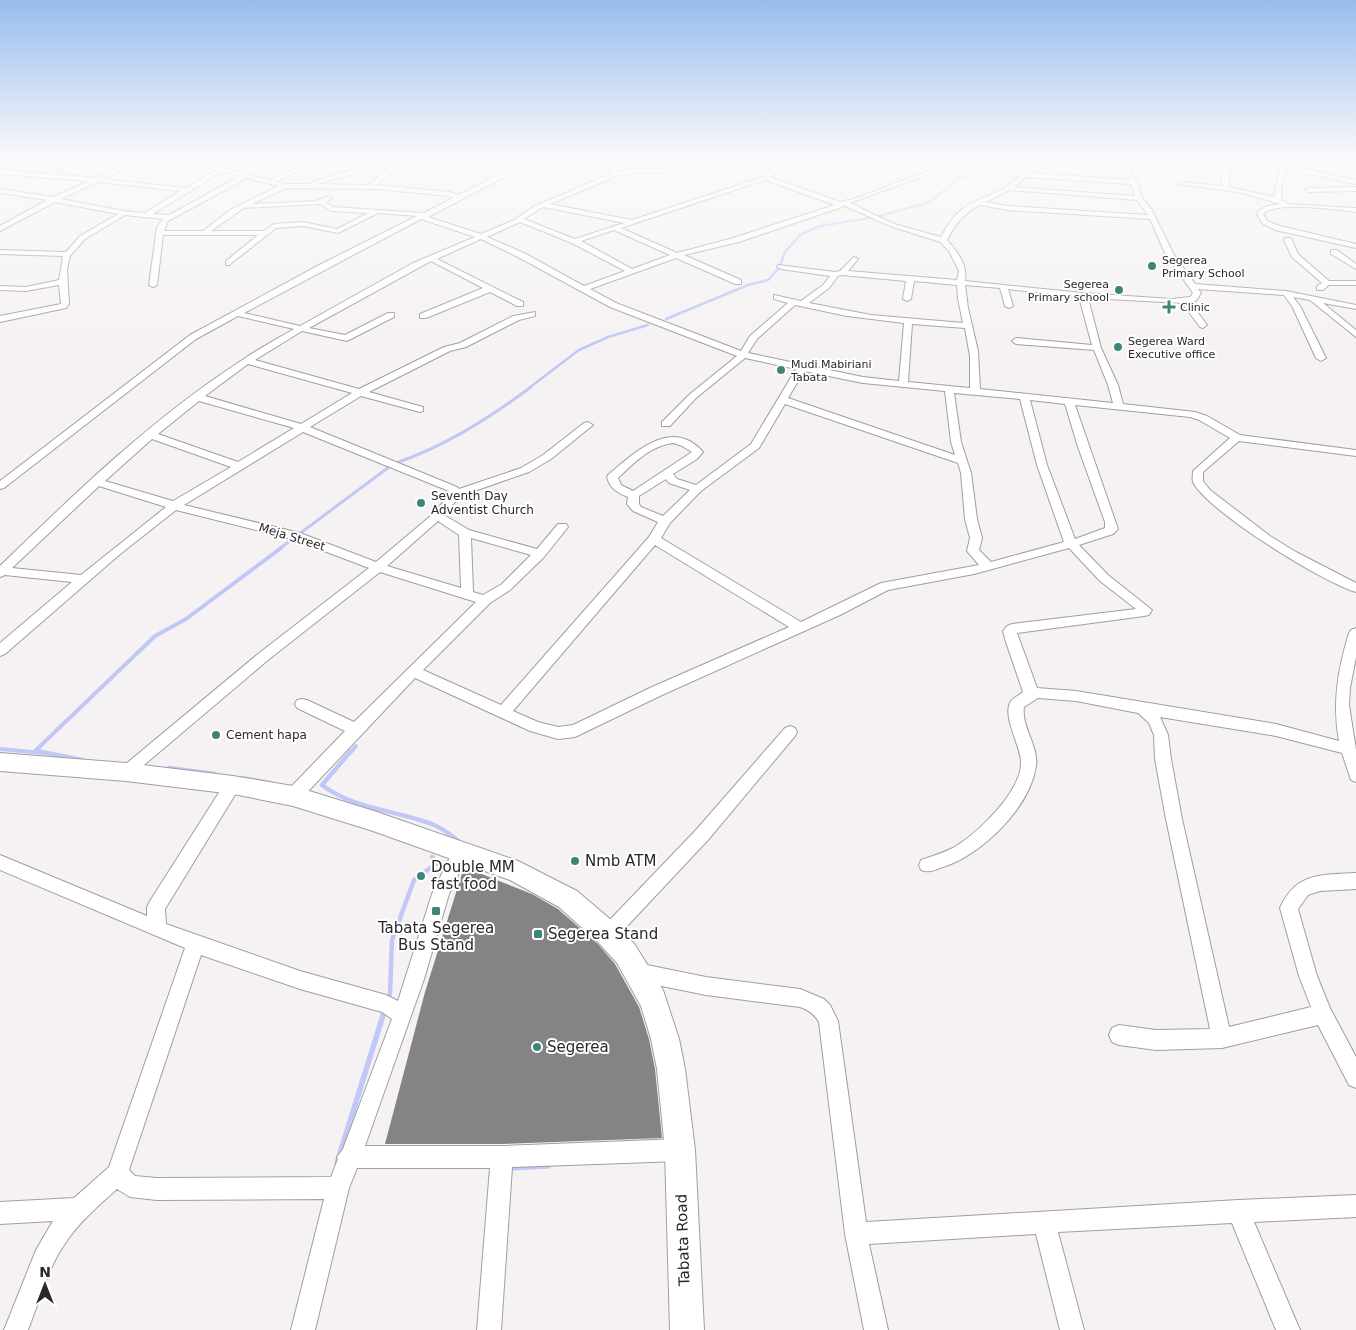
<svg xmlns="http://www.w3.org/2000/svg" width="1356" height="1330" viewBox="0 0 1356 1330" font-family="'DejaVu Sans',sans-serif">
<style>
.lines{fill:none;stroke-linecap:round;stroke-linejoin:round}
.stream-far5{stroke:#c1c8f7;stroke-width:2}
.stream-far4{stroke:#c1c8f7;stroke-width:2.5}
.stream-far3{stroke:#c1c8f7;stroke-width:3}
.stream-far2{stroke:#c1c8f7;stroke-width:4}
.stream-far1{stroke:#c1c8f7;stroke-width:4.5}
.stream{stroke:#c1c8f7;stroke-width:5.5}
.building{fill:#848386}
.minor-casing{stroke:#a19e9f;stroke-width:2}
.secondary-casing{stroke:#a19e9f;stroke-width:2}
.minor{fill:#fff;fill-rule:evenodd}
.secondary{fill:#fff;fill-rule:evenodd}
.poi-dot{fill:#3f847a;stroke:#fff;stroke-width:2}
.labels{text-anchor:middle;stroke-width:4;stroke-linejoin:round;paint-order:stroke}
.far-poi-label{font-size:11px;fill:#2a2829;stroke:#fff;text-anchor:start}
.poi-label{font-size:12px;fill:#2a2829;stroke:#fff;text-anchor:start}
.street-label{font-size:12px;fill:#2a2829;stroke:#fff}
.near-poi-label{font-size:15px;fill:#2a2829;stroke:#fff;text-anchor:start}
.near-street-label{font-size:15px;fill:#2a2829;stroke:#fff}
</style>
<rect width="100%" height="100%" fill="#f6f2f4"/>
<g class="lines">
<path class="stream-far5" d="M782 259 785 252 800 235 820 226 876 217 930 202 958 179 1013 157"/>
<path class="stream-far4" d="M666 319 748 285 768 280 779 268 783 258
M529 388 579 350 608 337 648 325"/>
<path class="stream-far3" d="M279 549 393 464C444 447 488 419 531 387"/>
<path class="stream-far2" d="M0 749 43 753
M35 751 155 636 186 619 281 548
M350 753 356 746"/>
<path class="stream-far1" d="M37 751 82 760
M351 751 322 785C355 810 397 810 434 825 444 829 452 836 460 842
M169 768 215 774
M241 778 271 783
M388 1000 390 994 392 940 414 880 437 863 432 857"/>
<path class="stream" d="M341 1163H337L385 1009
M508 1168 548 1166"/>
</g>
<path class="building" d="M464 867 532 894 558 909 598 944 615 964 639 1007 649 1039 655 1069 662 1138 502 1144H385L425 992Z"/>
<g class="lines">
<g class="minor-casing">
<path id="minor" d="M12 157H20L0 167V163Z
M80 157H88L53 174 96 178 140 157H148L104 179 186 188 216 170 170 157C186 157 203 167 216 166 229 166 241 157 254 157L224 168 242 173 278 157H286L248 175 270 180 317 157 319 160 276 182 285 184H312V182L363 166 369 157H375C371 172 331 180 316 184L369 185 401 157H408L377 185 450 192 458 195 535 157H543L428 217 481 234 514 220 533 207 612 173 609 167 611 162 627 157H636L616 164 617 172 631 169H663L674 157H680L667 172 631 173 617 176 550 204 632 220 763 177 788 157H795L770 177 840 202 857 198 933 169 935 167 932 157H938L940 165 958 157H966L937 171 850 203 894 224 941 237C946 228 951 219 959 212 972 200 992 196 1007 186 1022 176 1037 157 1056 157L1031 173 1130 180 1117 157H1123L1137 182 1142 198 1152 210 1173 253 1195 284 1286 291 1356 305V309L1323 303 1356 330V337L1310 300 1293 297 1300 306 1326 358 1321 361 1316 358 1292 306 1284 295 1198 289 1201 293 1196 301 1190 302 1207 325 1203 328 1200 327 1182 303 1088 298 1101 348 1118 385 1123 404 1195 412 1207 416 1240 435 1356 450V456L1239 441 1203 472V481L1210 490 1270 536 1296 552 1356 583V592C1324 583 1207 511 1193 482 1192 479 1193 475 1193 471L1230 438 1199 420 1190 417 1075 405 1118 529 1113 534 1079 545 1108 575 1152 610 1149 615 1144 616 1017 633 1037 688 1076 691 1276 724 1339 741C1332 703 1338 669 1349 633L1351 630 1356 628V657L1350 688 1349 705 1356 750V782L1351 780 1342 753 1276 736 1160 717 1168 735 1171 759 1182 819 1229 1027 1311 1007 1299 976 1280 908C1296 872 1321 875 1356 873V889L1320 891 1308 895 1298 909 1317 976 1330 1008 1356 1057V1088L1349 1085 1318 1025 1222 1048 1156 1050 1119 1045 1112 1042 1109 1035 1112 1028 1119 1025 1156 1030 1210 1029 1166 819 1155 759 1154 735 1149 723 1138 713 1076 701 1038 698 1024 707C1021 727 1039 746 1036 766 1030 808 981 855 943 867 935 870 929 873 921 870L919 865 921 860C932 856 943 853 953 848 977 834 1020 793 1021 764 1022 747 1001 716 1011 701 1014 697 1020 695 1023 692L1005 639 1003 631 1007 626 1012 624 1136 609 1100 581 1069 548 974 574 888 590 840 615 662 695 575 737 558 739 530 731 415 678 299 801 293 803 287 801 285 796 287 791 345 731 297 708 295 704 297 700 302 699 307 700 354 722 476 602 380 572 268 660 131 776 126 778 121 776 118 772 121 768 258 654 369 568 292 539 176 510 119 555 5 654 0 656V643L72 582 5 575 0 577V566C76 492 155 416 244 359 260 348 277 339 294 329L238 316 196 339 4 488 0 489V481L190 335 323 263 417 216 378 213 338 233 303 226 276 228 229 265H226V261L258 235H163L157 285 153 287 149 285 157 227 163 219 125 215 85 239 70 256 67 269 69 304 66 308 0 322V316L61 304 59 285 26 291 0 290V286L26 287 59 280 63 256 0 254V250L66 252 80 236 118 214 55 202 0 231V226L47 200 0 193V189L53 197 89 181 0 174V170L46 174 54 168ZM222 172 240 176 169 215 153 214ZM1026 177 1131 184 1135 196 1014 187ZM247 178 279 186 230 210 203 231H164L168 221ZM765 180 835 205 733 238 677 253 621 228ZM97 182H100L180 191 145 213 124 211 61 199ZM286 188 377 189 449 196 453 198 424 213 333 207 326 202 332 198 329 196 316 201 252 204ZM1009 190 1137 200 1148 215 1008 206 986 202ZM320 204 331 211 368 213 337 229 303 222 274 224 264 231H211L244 208ZM843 205 890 226 940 242 949 251 959 271 957 280 848 271 858 259 854 257 840 271 835 272 778 265 777 267 781 269 830 276 823 285 801 301 774 295V299L788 303 750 336 741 351 616 303 590 289 676 258 735 284H741V280L684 255 739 242 842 207ZM980 205 1008 210 1150 219 1165 253 1193 293 1190 297 1172 299 1083 293 965 281C968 265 957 251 947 240 956 223 963 214 980 205ZM543 207 624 223 575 239 524 219ZM421 219 475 237 413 263 300 326 244 313ZM520 222 572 243 625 271 584 286 524 253 487 237ZM614 230 670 255 632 269 581 241ZM481 239 518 257 610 307 737 356 690 394 662 422V426H670L696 398 745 358 796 369 751 444 696 485 677 479 673 474 697 459 703 452C672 416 634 453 608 475L607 477C610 489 618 493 628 497L627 504 633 511 658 522 649 537 501 705 423 670 490 603 510 590 544 557 568 527 566 524H558L537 549 469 530 444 515 460 496 529 472 551 459 593 425 588 422 584 423 543 455 521 468 459 489 457 487 310 427 361 396 420 412 423 411V407L369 392 450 351 466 347 519 320 535 316V312L513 316 460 343 444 347 359 389 255 360 302 331 347 341 394 317V313H388L345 335 309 328 431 261 483 288 420 314V318H426L490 292 517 306H523V302L437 259ZM842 275 906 281 903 299 907 301 911 299 914 281 957 285 958 299 963 323 871 315 809 303 829 288 838 276ZM965 285 1000 288 1005 306 1009 308 1013 306 1008 289 1079 297 1092 345 1016 338 1012 341 1016 344 1094 350 1108 385 1113 403 980 389 978 351 968 308ZM795 305 847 316 904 323 899 381 863 377 748 353 757 339ZM912 324 965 328 970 356V388L908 382ZM248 364 352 393 301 424 205 396ZM804 371 863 383 945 391 951 442 955 455 788 398ZM954 393 1020 399 1037 465 1064 542 991 562 979 550 982 538 977 519 971 473 961 442ZM1030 400 1065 404 1078 447 1105 522V528L1075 539 1047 465ZM199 401 294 428 238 462 158 434ZM785 404 958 463 961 473 965 519 970 538 967 551 979 565 881 583 801 622 661 538 670 523 701 491 759 448ZM303 432 449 491 450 494 433 514 376 562 300 533 184 505ZM152 439 231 467 173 501 105 481ZM674 443 682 446 692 452 633 491 621 485 618 478C634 463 651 445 674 443ZM666 479 669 483 690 490 663 516 641 507 639 504V496ZM99 486 166 507 81 575 12 568ZM438 521 459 535 461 588 387 566ZM471 538 531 555 502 584 483 595 473 592ZM655 545 789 627 652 687 573 725 558 727 538 722 513 711Z
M410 157 445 161 480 157C462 169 428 168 410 157Z
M808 157H822L885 168 882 170Z
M1230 157H1247L1281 164 1282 157H1288L1287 165 1356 180V184L1286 169 1281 189V199L1288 204 1356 208V212C1336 210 1277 200 1263 214L1267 221 1280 226 1356 244V248L1275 230 1262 223 1257 214 1258 211 1267 206 1281 204 1242 193 1179 184 1182 182 1223 186 1221 175ZM1236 157 1280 168 1274 197 1230 187 1228 175Z
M1336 157 1356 160V164L1337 158Z
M1356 187V191L1308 192 1305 190 1308 188Z
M1285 238H1291L1298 254 1329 281H1356V285H1329L1323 290H1317V286L1322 283 1292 257 1284 240Z
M1331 250H1337L1356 264V269L1331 254Z
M790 726 795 728 797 732 795 736 708 840 614 940 608 942 602 940 599 934 602 928 696 830 785 728Z
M233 779 239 780 241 785 165 909 166 924 300 971 386 995 398 1001 432 894 455 847 461 845 467 847 469 852 449 894 424 979 365 1146H502L680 1139 687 1143 691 1150 687 1157 680 1161 512 1167 501 1330H477L490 1168H357L349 1188 315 1330H291L324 1199 157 1200 130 1197 117 1189C98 1206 78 1223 64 1245 47 1270 39 1302 28 1330H4L36 1250 53 1221 0 1224V1202L74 1198 109 1167 185 948 0 870V855L147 916V907L150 901 227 780ZM201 955 300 989 382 1012 392 1019 343 1149 337 1157 338 1159 331 1177 157 1178 135 1176 129 1170Z
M637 963 706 977 800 989 824 999 830 1005 838 1021 866 1222 1238 1200 1356 1195V1217L1254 1222 1300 1330H1276L1232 1223 1058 1232 1084 1330H1060L1036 1234 869 1244 888 1330H864L845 1234 819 1022C814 1014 809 1010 800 1007L706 995 637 981 630 978 628 972 630 966Z"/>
</g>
<g class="secondary-casing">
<path id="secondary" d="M0 753 126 763 233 776 293 786 374 811 518 861 577 891 617 925 635 945 663 990 679 1039 685 1069 695 1150 704 1330H670L665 1150 657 1069 651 1039 641 1006 617 963 599 943 559 907 510 880 373 831 293 806 233 794 126 781 0 771Z"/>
</g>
<use href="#minor" class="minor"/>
<use href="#secondary" class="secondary"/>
</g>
<linearGradient id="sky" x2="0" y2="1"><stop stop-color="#98bcee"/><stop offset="0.46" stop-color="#fbf9fa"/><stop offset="1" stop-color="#fbf9fa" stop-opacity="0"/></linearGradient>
<rect width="1356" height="343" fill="url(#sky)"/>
<g class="poi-dot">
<circle cx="1152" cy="266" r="5"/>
<circle cx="1119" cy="290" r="5"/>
<path d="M1166.5 299.5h5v5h5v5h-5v5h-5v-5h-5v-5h5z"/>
<circle cx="1118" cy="347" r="5"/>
<circle cx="781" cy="370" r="5"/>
<circle cx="421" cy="503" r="5"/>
<circle cx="216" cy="735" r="5"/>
<circle cx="575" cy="861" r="5"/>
<circle cx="421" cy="876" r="5"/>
<rect x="431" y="906" width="10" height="10" rx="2.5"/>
<rect x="533" y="929" width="10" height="10" rx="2.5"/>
<circle cx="537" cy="1047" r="5"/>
</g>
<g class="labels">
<g class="far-poi-label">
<text x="1162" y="264">Segerea<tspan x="1162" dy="13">Primary School</tspan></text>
<text x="1109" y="288" text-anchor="end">Segerea<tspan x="1109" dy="13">Primary school</tspan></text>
<text x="1180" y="311">Clinic</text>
<text x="1128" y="345">Segerea Ward<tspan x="1128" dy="13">Executive office</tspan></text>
<text x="791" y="368">Mudi Mabiriani<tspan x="791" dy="13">Tabata</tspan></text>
</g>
<g class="poi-label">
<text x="431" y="500">Seventh Day<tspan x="431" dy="14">Adventist Church</tspan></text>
<text x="226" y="739">Cement hapa</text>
</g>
<g class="street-label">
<text transform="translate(292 537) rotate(17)" y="4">Meja Street</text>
</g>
<g class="near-poi-label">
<text x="585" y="866">Nmb ATM</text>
<text x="431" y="872">Double MM<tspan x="431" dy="17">fast food</tspan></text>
<text x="436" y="933" text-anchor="middle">Tabata Segerea<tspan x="436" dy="17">Bus Stand</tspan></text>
<text x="548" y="939">Segerea Stand</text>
<text x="547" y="1052">Segerea</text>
</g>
<g class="near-street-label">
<text transform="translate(683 1240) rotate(-92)" y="5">Tabata Road</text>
</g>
</g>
<g transform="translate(45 1285)" stroke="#ffffff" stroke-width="4" paint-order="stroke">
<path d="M0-4L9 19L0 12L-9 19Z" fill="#2a2829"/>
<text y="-8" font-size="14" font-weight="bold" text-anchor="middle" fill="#2a2829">N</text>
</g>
</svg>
